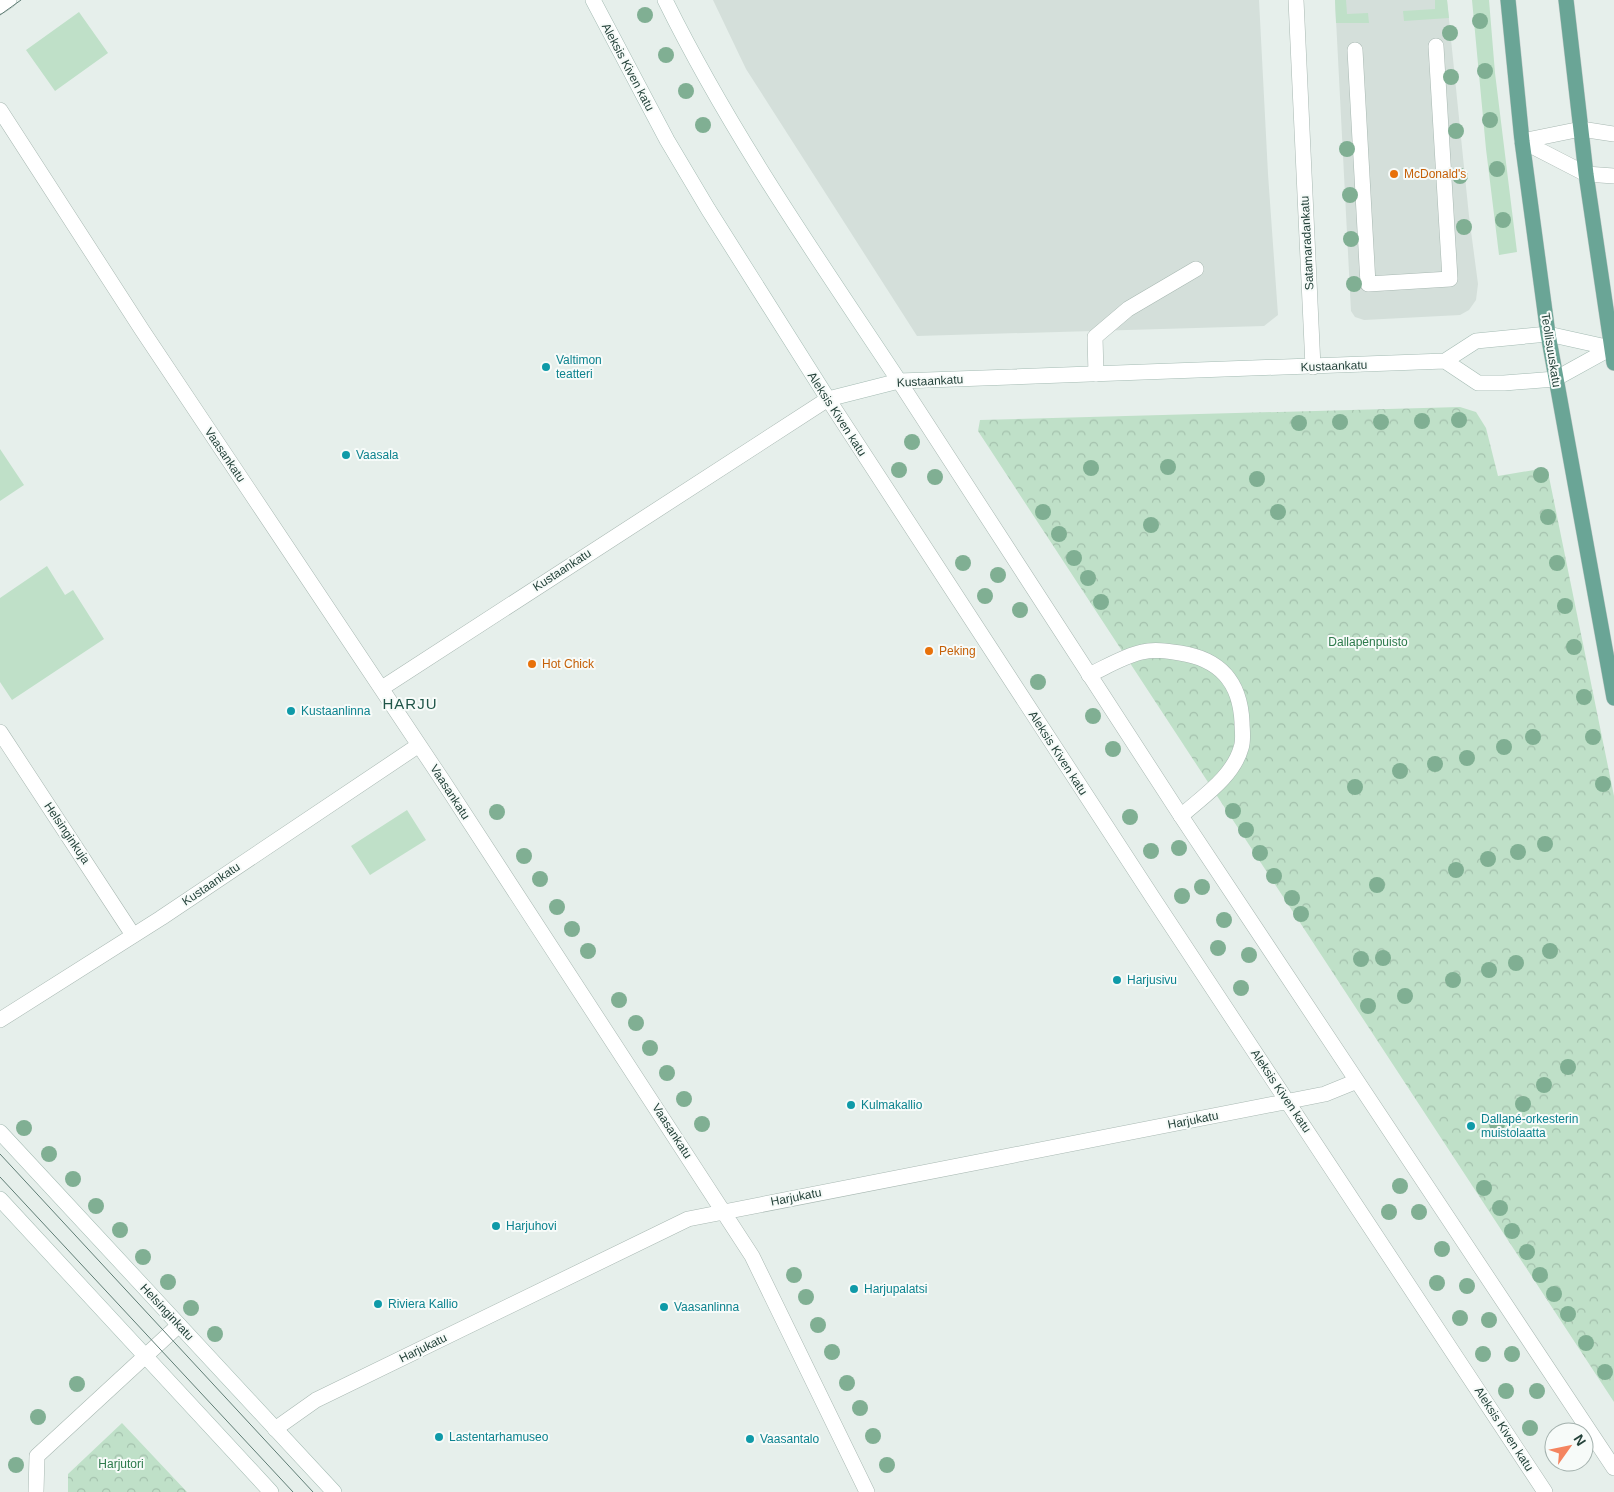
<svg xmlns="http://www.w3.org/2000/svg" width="1614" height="1492" viewBox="0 0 1614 1492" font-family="Arial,sans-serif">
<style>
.built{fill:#d4dfda}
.green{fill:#bfe0c8}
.park{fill:url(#park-crowns)}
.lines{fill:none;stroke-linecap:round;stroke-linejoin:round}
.service-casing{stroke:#a8b8b2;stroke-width:16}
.minor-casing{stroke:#a8b8b2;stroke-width:16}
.tertiary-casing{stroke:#a8b8b2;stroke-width:16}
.secondary-casing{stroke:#a4bbb3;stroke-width:16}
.primary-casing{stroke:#c2cac8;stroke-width:16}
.service{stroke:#fff;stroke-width:15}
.minor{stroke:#fff;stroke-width:15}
.tertiary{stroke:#fff;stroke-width:15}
.secondary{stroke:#fff;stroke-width:15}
.primary{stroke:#6aa596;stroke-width:15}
.tram{stroke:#5f7d75;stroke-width:1}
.tree{fill:#80af93}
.food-dot{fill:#e8710a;stroke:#f7fbf9;stroke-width:2}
.culture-dot{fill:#0f9aa8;stroke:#f7fbf9;stroke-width:2}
.labels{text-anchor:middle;stroke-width:4;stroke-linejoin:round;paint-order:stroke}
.street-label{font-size:12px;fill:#24423a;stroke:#f7fbf9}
.food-label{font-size:12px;fill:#c56008;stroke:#f7fbf9;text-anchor:start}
.culture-label{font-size:12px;fill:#0d838f;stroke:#f7fbf9;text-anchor:start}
.park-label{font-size:12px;fill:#2d7a4b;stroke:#f7fbf9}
.quarter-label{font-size:15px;letter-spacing:1px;fill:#1f5548;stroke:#f7fbf9}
</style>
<defs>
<pattern id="park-crowns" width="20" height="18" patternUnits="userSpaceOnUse" patternTransform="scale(1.25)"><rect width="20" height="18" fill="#bfe0c8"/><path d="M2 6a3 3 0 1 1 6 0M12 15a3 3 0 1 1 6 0" fill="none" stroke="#a4c1ad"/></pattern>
</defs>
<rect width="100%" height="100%" fill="#e6efeb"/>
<path class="built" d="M713 0H1259L1268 174 1278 315 1264 326 917 336 746 69Z
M1335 0H1447L1469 216 1478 284 1476 300 1469 310 1460 315 1364 320 1355 317 1351 311Z"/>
<path class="green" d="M1335 0H1346L1347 14 1368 13 1369 23H1336Z
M1435 0H1447L1449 18 1404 21 1403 11 1435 9Z
M1472 0H1489L1495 73 1517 252 1499 255 1486 149Z
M79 12 108 53 55 91 26 50Z
M0 449 24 485 0 501Z
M47 566 65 595 73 590 104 639 12 700 0 682V598Z
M407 810 426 840 370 875 351 846Z"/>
<path class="park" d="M1460 407 1476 412 1486 428 1498 476 1540 469 1548 472 1614 796V1402L978 431 980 420Z
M122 1423 187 1492H68V1474Z"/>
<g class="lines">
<g class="service-casing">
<path id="service" d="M1355 50 1368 284 1450 279 1436 46
M1096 374 1095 337 1128 309 1196 269
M1089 675C1106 667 1124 656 1142 652 1154 649 1167 651 1180 653 1219 659 1240 681 1242 722 1242 730 1244 740 1241 748 1233 777 1202 797 1181 816
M0 732 133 935"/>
</g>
<g class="minor-casing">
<path id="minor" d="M1296 0 1313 367
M0 110 142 330 443 781 752 1256 867 1492
M1522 141 1586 174 1614 176
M1522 141 1581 129 1614 134
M899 381 1181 816 1614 1468
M382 688 828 399 1153 898 1545 1492
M0 1020 161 918 419 745
M275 1429 316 1400 688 1219 1325 1094 1357 1081
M36 1492 37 1456 179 1325"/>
</g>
<g class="tertiary-casing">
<path id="tertiary" d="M0 6 9 0"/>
</g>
<g class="secondary-casing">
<path id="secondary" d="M593 0 667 140 708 209 828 399 899 381 1445 361 1476 341 1548 334 1611 348
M665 0C731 134 817 257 899 381
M1445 361 1478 383H1504L1555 379 1611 348
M0 1132 334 1492
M0 1199 271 1492"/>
</g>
<g class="primary-casing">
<path id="primary" d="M1508 0 1522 141 1548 334 1614 698
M1566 0 1586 174 1614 363"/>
</g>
<use href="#service" class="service"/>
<use href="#minor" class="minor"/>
<use href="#tertiary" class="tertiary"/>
<use href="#secondary" class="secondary"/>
<use href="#primary" class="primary"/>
<path class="tram" d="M0 15 21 0
M0 1154 313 1492
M0 1177 293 1492"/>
</g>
<g class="tree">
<circle cx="645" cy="15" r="8"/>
<circle cx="1480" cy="21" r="8"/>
<circle cx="1450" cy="33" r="8"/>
<circle cx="666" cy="55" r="8"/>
<circle cx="1485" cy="71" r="8"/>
<circle cx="1451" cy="77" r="8"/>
<circle cx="686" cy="91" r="8"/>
<circle cx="1490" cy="120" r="8"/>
<circle cx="703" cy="125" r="8"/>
<circle cx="1456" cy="131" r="8"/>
<circle cx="1347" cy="149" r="8"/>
<circle cx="1497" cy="169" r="8"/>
<circle cx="1460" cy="176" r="8"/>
<circle cx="1350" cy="195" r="8"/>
<circle cx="1503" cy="220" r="8"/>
<circle cx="1464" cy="227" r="8"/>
<circle cx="1351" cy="239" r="8"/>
<circle cx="1354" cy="284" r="8"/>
<circle cx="1459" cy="420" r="8"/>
<circle cx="1422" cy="421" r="8"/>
<circle cx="1340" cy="422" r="8"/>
<circle cx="1381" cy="422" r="8"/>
<circle cx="1299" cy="423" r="8"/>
<circle cx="912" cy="442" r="8"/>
<circle cx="1168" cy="467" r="8"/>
<circle cx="1091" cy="468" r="8"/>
<circle cx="899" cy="470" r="8"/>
<circle cx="1541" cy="475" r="8"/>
<circle cx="935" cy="477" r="8"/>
<circle cx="1257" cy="479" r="8"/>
<circle cx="1043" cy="512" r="8"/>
<circle cx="1278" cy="512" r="8"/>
<circle cx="1548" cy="517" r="8"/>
<circle cx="1151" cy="525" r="8"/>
<circle cx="1059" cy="534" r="8"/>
<circle cx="1074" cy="558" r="8"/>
<circle cx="963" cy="563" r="8"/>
<circle cx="1557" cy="563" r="8"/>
<circle cx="998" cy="575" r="8"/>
<circle cx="1088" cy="578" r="8"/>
<circle cx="985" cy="596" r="8"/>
<circle cx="1101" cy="602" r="8"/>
<circle cx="1565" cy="606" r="8"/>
<circle cx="1020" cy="610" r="8"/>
<circle cx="1574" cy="647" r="8"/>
<circle cx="1038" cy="682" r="8"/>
<circle cx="1584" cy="697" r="8"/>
<circle cx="1093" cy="716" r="8"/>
<circle cx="1533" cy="737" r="8"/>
<circle cx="1593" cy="737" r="8"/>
<circle cx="1504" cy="747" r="8"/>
<circle cx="1113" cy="749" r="8"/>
<circle cx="1467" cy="758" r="8"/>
<circle cx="1435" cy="764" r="8"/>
<circle cx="1400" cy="771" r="8"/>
<circle cx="1603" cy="784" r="8"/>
<circle cx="1355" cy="787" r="8"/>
<circle cx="1233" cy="811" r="8"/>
<circle cx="497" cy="812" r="8"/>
<circle cx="1130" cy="817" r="8"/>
<circle cx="1246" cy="830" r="8"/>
<circle cx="1545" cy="844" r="8"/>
<circle cx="1179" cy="848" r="8"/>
<circle cx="1151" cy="851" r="8"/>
<circle cx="1518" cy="852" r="8"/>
<circle cx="1260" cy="853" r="8"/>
<circle cx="524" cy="856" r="8"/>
<circle cx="1488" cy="859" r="8"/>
<circle cx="1456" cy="870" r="8"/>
<circle cx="1274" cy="876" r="8"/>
<circle cx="540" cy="879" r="8"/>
<circle cx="1377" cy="885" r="8"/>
<circle cx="1202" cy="887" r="8"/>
<circle cx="1182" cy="896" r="8"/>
<circle cx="1292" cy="898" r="8"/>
<circle cx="557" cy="907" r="8"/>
<circle cx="1301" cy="914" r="8"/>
<circle cx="1224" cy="920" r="8"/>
<circle cx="572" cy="929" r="8"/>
<circle cx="1218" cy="948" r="8"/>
<circle cx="588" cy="951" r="8"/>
<circle cx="1550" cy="951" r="8"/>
<circle cx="1249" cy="955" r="8"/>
<circle cx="1383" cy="958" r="8"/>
<circle cx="1361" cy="959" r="8"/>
<circle cx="1516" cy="963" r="8"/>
<circle cx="1489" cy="970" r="8"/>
<circle cx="1453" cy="980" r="8"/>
<circle cx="1241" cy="988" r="8"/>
<circle cx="1405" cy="996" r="8"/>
<circle cx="619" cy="1000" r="8"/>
<circle cx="1368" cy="1006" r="8"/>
<circle cx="636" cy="1023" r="8"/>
<circle cx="650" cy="1048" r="8"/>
<circle cx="1568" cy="1067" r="8"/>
<circle cx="667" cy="1073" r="8"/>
<circle cx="1544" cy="1085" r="8"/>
<circle cx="684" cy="1099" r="8"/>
<circle cx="1523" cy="1104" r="8"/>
<circle cx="702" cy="1124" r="8"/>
<circle cx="1497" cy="1124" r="8"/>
<circle cx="24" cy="1128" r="8"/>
<circle cx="49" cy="1154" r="8"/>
<circle cx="73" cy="1179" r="8"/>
<circle cx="1400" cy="1186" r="8"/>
<circle cx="1484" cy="1188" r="8"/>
<circle cx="96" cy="1206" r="8"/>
<circle cx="1500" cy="1208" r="8"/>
<circle cx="1389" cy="1212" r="8"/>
<circle cx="1419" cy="1212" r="8"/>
<circle cx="120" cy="1230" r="8"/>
<circle cx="1512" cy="1231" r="8"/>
<circle cx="1442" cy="1249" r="8"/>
<circle cx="1527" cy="1252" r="8"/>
<circle cx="143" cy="1257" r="8"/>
<circle cx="794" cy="1275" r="8"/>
<circle cx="1540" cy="1275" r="8"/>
<circle cx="168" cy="1282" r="8"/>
<circle cx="1437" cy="1283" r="8"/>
<circle cx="1467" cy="1286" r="8"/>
<circle cx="1554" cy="1294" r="8"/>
<circle cx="806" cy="1297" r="8"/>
<circle cx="191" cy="1308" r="8"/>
<circle cx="1568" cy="1314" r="8"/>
<circle cx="1460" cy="1318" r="8"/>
<circle cx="1489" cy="1320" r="8"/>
<circle cx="818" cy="1325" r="8"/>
<circle cx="215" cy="1334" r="8"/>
<circle cx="1586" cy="1343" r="8"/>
<circle cx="832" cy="1352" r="8"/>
<circle cx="1483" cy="1354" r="8"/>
<circle cx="1512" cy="1354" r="8"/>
<circle cx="1605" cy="1372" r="8"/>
<circle cx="847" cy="1383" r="8"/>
<circle cx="77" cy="1384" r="8"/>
<circle cx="1506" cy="1391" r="8"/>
<circle cx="1537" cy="1391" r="8"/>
<circle cx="860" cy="1408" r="8"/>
<circle cx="38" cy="1417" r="8"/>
<circle cx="1530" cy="1428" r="8"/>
<circle cx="873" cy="1436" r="8"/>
<circle cx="16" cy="1465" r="8"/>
<circle cx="887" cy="1465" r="8"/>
</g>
<g class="food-dot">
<circle cx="1394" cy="174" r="5"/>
<circle cx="929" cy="651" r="5"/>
<circle cx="532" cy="664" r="5"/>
</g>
<g class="culture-dot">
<circle cx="546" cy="367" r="5"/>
<circle cx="346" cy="455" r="5"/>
<circle cx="291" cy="711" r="5"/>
<circle cx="1117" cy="980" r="5"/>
<circle cx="851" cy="1105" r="5"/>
<circle cx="1471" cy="1126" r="5"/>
<circle cx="496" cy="1226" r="5"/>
<circle cx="854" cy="1289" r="5"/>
<circle cx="378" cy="1304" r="5"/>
<circle cx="664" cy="1307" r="5"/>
<circle cx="439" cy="1437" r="5"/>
<circle cx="750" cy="1439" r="5"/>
</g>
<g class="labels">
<g class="street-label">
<text transform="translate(628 67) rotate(62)" y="4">Aleksis Kiven katu</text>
<text transform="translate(1307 243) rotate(-93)" y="4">Satamaradankatu</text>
<text transform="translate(1551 350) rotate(81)" y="4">Teollisuuskatu</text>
<text transform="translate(1334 366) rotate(-2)" y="4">Kustaankatu</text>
<text transform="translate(930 381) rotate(-3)" y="4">Kustaankatu</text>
<text transform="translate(837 414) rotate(57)" y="4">Aleksis Kiven katu</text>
<text transform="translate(225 455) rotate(56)" y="4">Vaasankatu</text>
<text transform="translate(562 570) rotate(-33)" y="4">Kustaankatu</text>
<text transform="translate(1058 753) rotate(57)" y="4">Aleksis Kiven katu</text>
<text transform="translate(450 792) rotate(57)" y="4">Vaasankatu</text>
<text transform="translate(67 833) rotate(56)" y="4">Helsinginkuja</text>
<text transform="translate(211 884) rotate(-34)" y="4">Kustaankatu</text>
<text transform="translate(1281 1091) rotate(56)" y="4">Aleksis Kiven katu</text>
<text transform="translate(1193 1120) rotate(-11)" y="4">Harjukatu</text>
<text transform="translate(672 1131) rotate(57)" y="4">Vaasankatu</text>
<text transform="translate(796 1197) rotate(-11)" y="4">Harjukatu</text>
<text transform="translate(167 1312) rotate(47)" y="4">Helsinginkatu</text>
<text transform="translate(423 1348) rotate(-26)" y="4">Harjukatu</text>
<text transform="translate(1504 1429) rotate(57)" y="4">Aleksis Kiven katu</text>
</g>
<g class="food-label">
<text x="1404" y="178">McDonald's</text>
<text x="939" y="655">Peking</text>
<text x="542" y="668">Hot Chick</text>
</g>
<g class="culture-label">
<text x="556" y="364">Valtimon<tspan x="556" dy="14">teatteri</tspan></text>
<text x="356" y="459">Vaasala</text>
<text x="301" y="715">Kustaanlinna</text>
<text x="1127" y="984">Harjusivu</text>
<text x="861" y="1109">Kulmakallio</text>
<text x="1481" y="1123">Dallapé-orkesterin<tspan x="1481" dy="14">muistolaatta</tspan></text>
<text x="506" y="1230">Harjuhovi</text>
<text x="864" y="1293">Harjupalatsi</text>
<text x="388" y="1308">Riviera Kallio</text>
<text x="674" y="1311">Vaasanlinna</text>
<text x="449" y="1441">Lastentarhamuseo</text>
<text x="760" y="1443">Vaasantalo</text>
</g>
<g class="park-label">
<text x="1368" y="646">Dallapénpuisto</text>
<text x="121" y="1468">Harjutori</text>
</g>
<g class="quarter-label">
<text x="410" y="709">HARJU</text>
</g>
</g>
<g transform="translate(1569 1447) rotate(57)"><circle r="24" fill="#f7fbf9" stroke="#a3b1ad"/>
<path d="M0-4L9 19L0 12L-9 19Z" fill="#f4845f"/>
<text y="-8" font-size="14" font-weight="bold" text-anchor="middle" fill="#24423a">N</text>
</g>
</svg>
